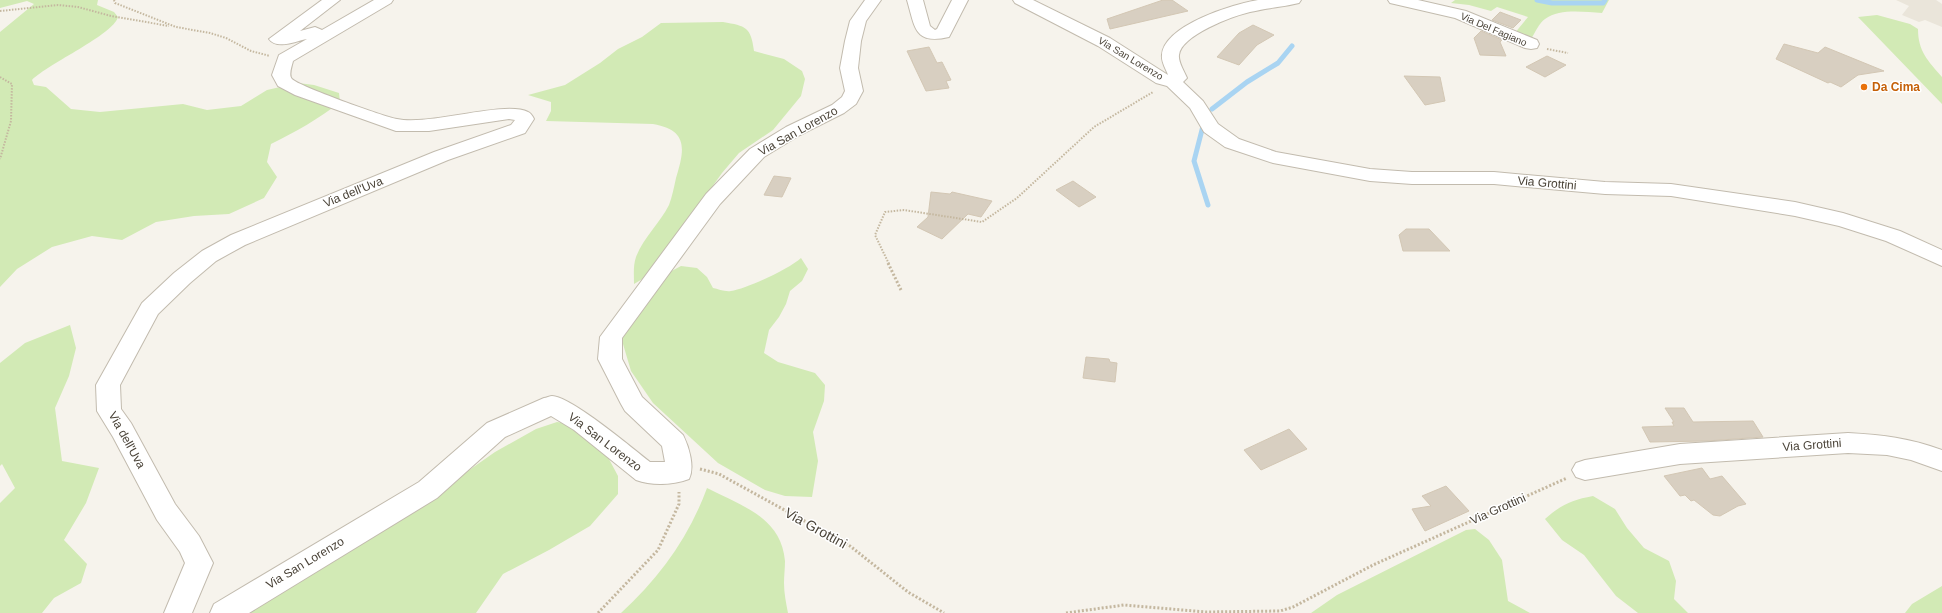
<svg xmlns="http://www.w3.org/2000/svg" width="1942" height="613" viewBox="0 0 1942 613" font-family="Arial,sans-serif">
<style>
.residential{fill:#eae5da}
.green{fill:#d2eab5}
.lines{fill:none;stroke-linecap:round;stroke-linejoin:round}
.stream{stroke:#a9d4f2;stroke-width:5}
.building{fill:#d8cfc1;stroke:#d3c7b4}
.minor-casing{stroke:#c2bbae;stroke-width:2}
.path-far1{stroke:#c4b79f;stroke-width:2;stroke-dasharray:1.5 1.5;stroke-linecap:butt}
.path{stroke:#c4b79f;stroke-width:3;stroke-dasharray:2 2;stroke-linecap:butt}
.minor{fill:#fff;fill-rule:evenodd}
.food-dot{fill:#e8710a;stroke:#fff;stroke-width:1.5}
.labels{text-anchor:middle;stroke-width:3;stroke-linejoin:round;paint-order:stroke}
.far-street-label{font-size:10px;fill:#4b4439;stroke:#fff}
.food-label{font-size:12px;font-weight:bold;fill:#c56008;stroke:#fff;text-anchor:start}
.street-label{font-size:12px;fill:#4b4439;stroke:#fff}
.near-street-label{font-size:14px;fill:#4b4439;stroke:#fff}
</style>
<rect width="100%" height="100%" fill="#f6f3ec"/>
<path class="residential" d="M1896 0H1936L1942 4V27L1925 20 1919 22 1902 15 1909 6Z"/>
<path class="green" d="M0 0H98L97 5 114 12 118 17C113 35 49 63 32 80L34 85 46 87 71 109 100 112 183 104 207 110 241 106 267 90 298 83 314 85 339 93 340 102C319 119 295 132 271 144L267 162 277 177 264 198 229 214 194 216 156 222 122 240 92 236 52 247 17 269 0 287V32L34 4 27 1 0 8Z
M1455 0H1609L1602 13C1584 12 1560 8 1545 19 1539 23 1535 33 1531 39L1514 34 1528 17 1497 7 1491 11 1469 5 1451 3Z
M1877 15 1910 24 1918 29C1918 51 1928 61 1942 77V104L1858 17Z
M723 22C746 26 751 27 754 51L784 59 802 71 805 79 801 96 773 130 739 153 722 173 649 275 634 284C634 275 633 266 636 257 643 238 660 223 669 205 672 197 674 187 676 178 685 149 688 130 653 124L546 121 551 111V102L528 95 565 85 600 63 618 49 642 37 661 23Z
M801 258 808 269 802 281 790 291 786 304 779 317 769 330 764 353 778 362 815 373 825 385 824 401 813 432 818 461 812 497 785 496 765 490 718 463 653 403 631 371 623 344V331L666 274 681 266 697 268 707 277 713 288C718 289 725 292 731 291 746 289 789 269 801 258Z
M70 325 76 348 69 376 55 408 62 461 99 468 86 503 64 540 87 564 81 583 54 598 42 613H0V503L15 488 2 464 0 466V363L25 343Z
M557 422 577 425 602 446 618 476V494L590 526 549 550 503 574 476 613H238L455 480 495 452 536 429Z
M707 488C742 506 781 517 785 561 785 568 784 576 784 583 784 593 786 603 788 613H621C660 577 689 537 707 488Z
M1593 496 1615 509 1627 528 1644 548 1669 561 1676 581 1674 599 1688 613H1638L1616 596 1584 555 1562 540 1545 519C1562 504 1572 500 1593 496Z
M1475 529 1489 540 1502 560 1508 601 1530 613H1311L1337 595 1466 530Z
M1942 586V613H1905L1912 604Z"/>
<g class="lines">
<path class="stream" d="M1537 0 1552 3H1603L1605 0
M1212 109 1247 82 1278 63 1292 46
M1204 122 1194 161 1208 205"/>
</g>
<path class="building" d="M1163 0H1172L1188 11 1110 29 1107 19Z
M1500 12 1521 20 1513 28 1492 20Z
M1253 25 1274 35 1257 45 1239 65 1217 57 1239 33Z
M1481 31 1502 40 1500 42 1506 56 1480 55 1474 38Z
M1784 44 1818 53 1825 47 1884 71 1858 75 1841 87 1830 82 1828 83 1776 59Z
M929 47 937 63 942 62 951 80 946 81 949 88 926 91 907 51Z
M1547 56 1566 65 1545 77 1526 67Z
M1404 76 1440 77 1445 101 1425 105Z
M774 176 791 178 782 197 764 195Z
M1073 181 1096 197 1079 207 1056 190Z
M931 192 950 194 952 192 992 201 981 217 968 214 942 239 917 227 928 217Z
M1406 229H1429L1450 251H1403L1399 235Z
M1086 357 1109 359 1110 362 1117 363 1115 382 1083 378Z
M1665 408H1684L1693 422 1753 421 1763 437 1707 441 1650 442 1642 427 1674 426 1672 422H1674Z
M1289 429 1307 449 1261 470 1244 450Z
M1702 468 1710 479 1722 476 1746 504 1738 506 1720 516 1713 515 1694 500 1691 501 1685 495 1680 496 1664 476Z
M1446 486 1469 511 1425 531 1412 509 1431 506 1422 496Z"/>
<g class="lines">
<g class="minor-casing">
<path id="minor" d="M322 0H340L300 31 315 27 322 30 374 0H393L391 3 293 61C292 66 288 75 292 79 298 86 385 117 397 119 430 126 505 100 528 112 531 113 533 117 534 119L525 133 448 160 245 245 216 261 190 283 158 314 120 385 121 409 131 423 175 504 199 536 213 563 192 613H164L185 563 180 552 157 520 113 437 97 411 96 385 142 303 174 273 202 251 231 235 434 152 511 125 515 120 509 119 429 131H396L295 95 278 86 272 75 279 55 307 39C296 41 277 50 269 39Z
M865 0H881L866 21 861 41 858 68 863 91 856 104 844 113 800 135 764 157 720 204 622 338V359L642 397 683 435C689 447 695 467 689 479 673 485 652 486 636 480L574 430 551 416 505 437 437 498 249 613H210L214 604 419 482 487 423 544 398C546 398 550 396 552 396 572 397 632 448 650 462H665L662 446 625 411 621 404 598 359 600 337 706 194 750 149 786 127 832 105 842 97 845 91 840 68 845 41 850 21Z
M907 0H923L930 26 935 30 937 29 952 0H968L949 37C914 45 915 27 907 0Z
M1013 0H1033L1110 38 1168 75C1166 69 1161 62 1162 55 1164 25 1234 4 1258 0 1272 0 1287 0 1301 0L1299 3C1283 7 1266 8 1250 12 1233 16 1181 35 1179 55 1178 62 1184 71 1187 78L1183 82 1203 101 1218 124 1239 139 1276 152 1370 169 1412 172H1494L1605 182 1671 184 1795 202 1843 213 1900 231 1942 250V266L1886 241 1839 226 1795 216 1671 196 1605 194 1494 184H1412L1370 181 1273 163 1225 147 1204 132 1190 108 1167 86 1156 83 1098 46 1015 3Z
M1388 0H1418L1466 11 1537 40 1539 44 1537 48 1531 49 1525 48 1455 18 1390 3Z
M1848 433C1883 435 1909 438 1942 450V471L1911 460 1887 455 1848 453 1680 464 1585 480 1576 477 1572 470 1576 463 1585 460 1680 444Z"/>
</g>
<path class="path-far1" d="M114 0 115 3 176 27 210 33 226 38 251 51 270 56
M0 11 58 5 78 7 111 16 169 26
M1547 49 1568 53
M0 77 12 84 11 121 0 159
M889 264 875 235 885 212 904 210 982 222 1017 198 1094 127 1153 92"/>
<path class="path" d="M888 263 901 290
M700 469 719 474 850 546 908 592 944 613
M598 613 658 550 679 504V492
M1066 613 1124 605 1206 612 1280 611 1293 607 1373 565 1567 478"/>
<use href="#minor" class="minor"/>
</g>
<circle class="food-dot" cx="1864" cy="87" r="4"/>
<g class="labels">
<g class="far-street-label">
<text transform="translate(1494 29) rotate(23)" y="4">Via Del Fagiano</text>
<text transform="translate(1131 58) rotate(31)" y="4">Via San Lorenzo</text>
</g>
<g class="food-label">
<text x="1872" y="91">Da Cima</text>
</g>
<g class="street-label">
<text transform="translate(798 131) rotate(-29)" y="4">Via San Lorenzo</text>
<text transform="translate(1547 183) rotate(5)" y="4">Via Grottini</text>
<text transform="translate(353 192) rotate(-22)" y="4">Via dell'Uva</text>
<text transform="translate(127 440) rotate(61)" y="4">Via dell'Uva</text>
<text transform="translate(605 442) rotate(37)" y="4">Via San Lorenzo</text>
<text transform="translate(1812 445) rotate(-4)" y="4">Via Grottini</text>
<text transform="translate(1498 509) rotate(-24)" y="4">Via Grottini</text>
<text transform="translate(305 563) rotate(-31)" y="4">Via San Lorenzo</text>
</g>
<g class="near-street-label">
<text transform="translate(816 528) rotate(29)" y="5">Via Grottini</text>
</g>
</g>
</svg>
